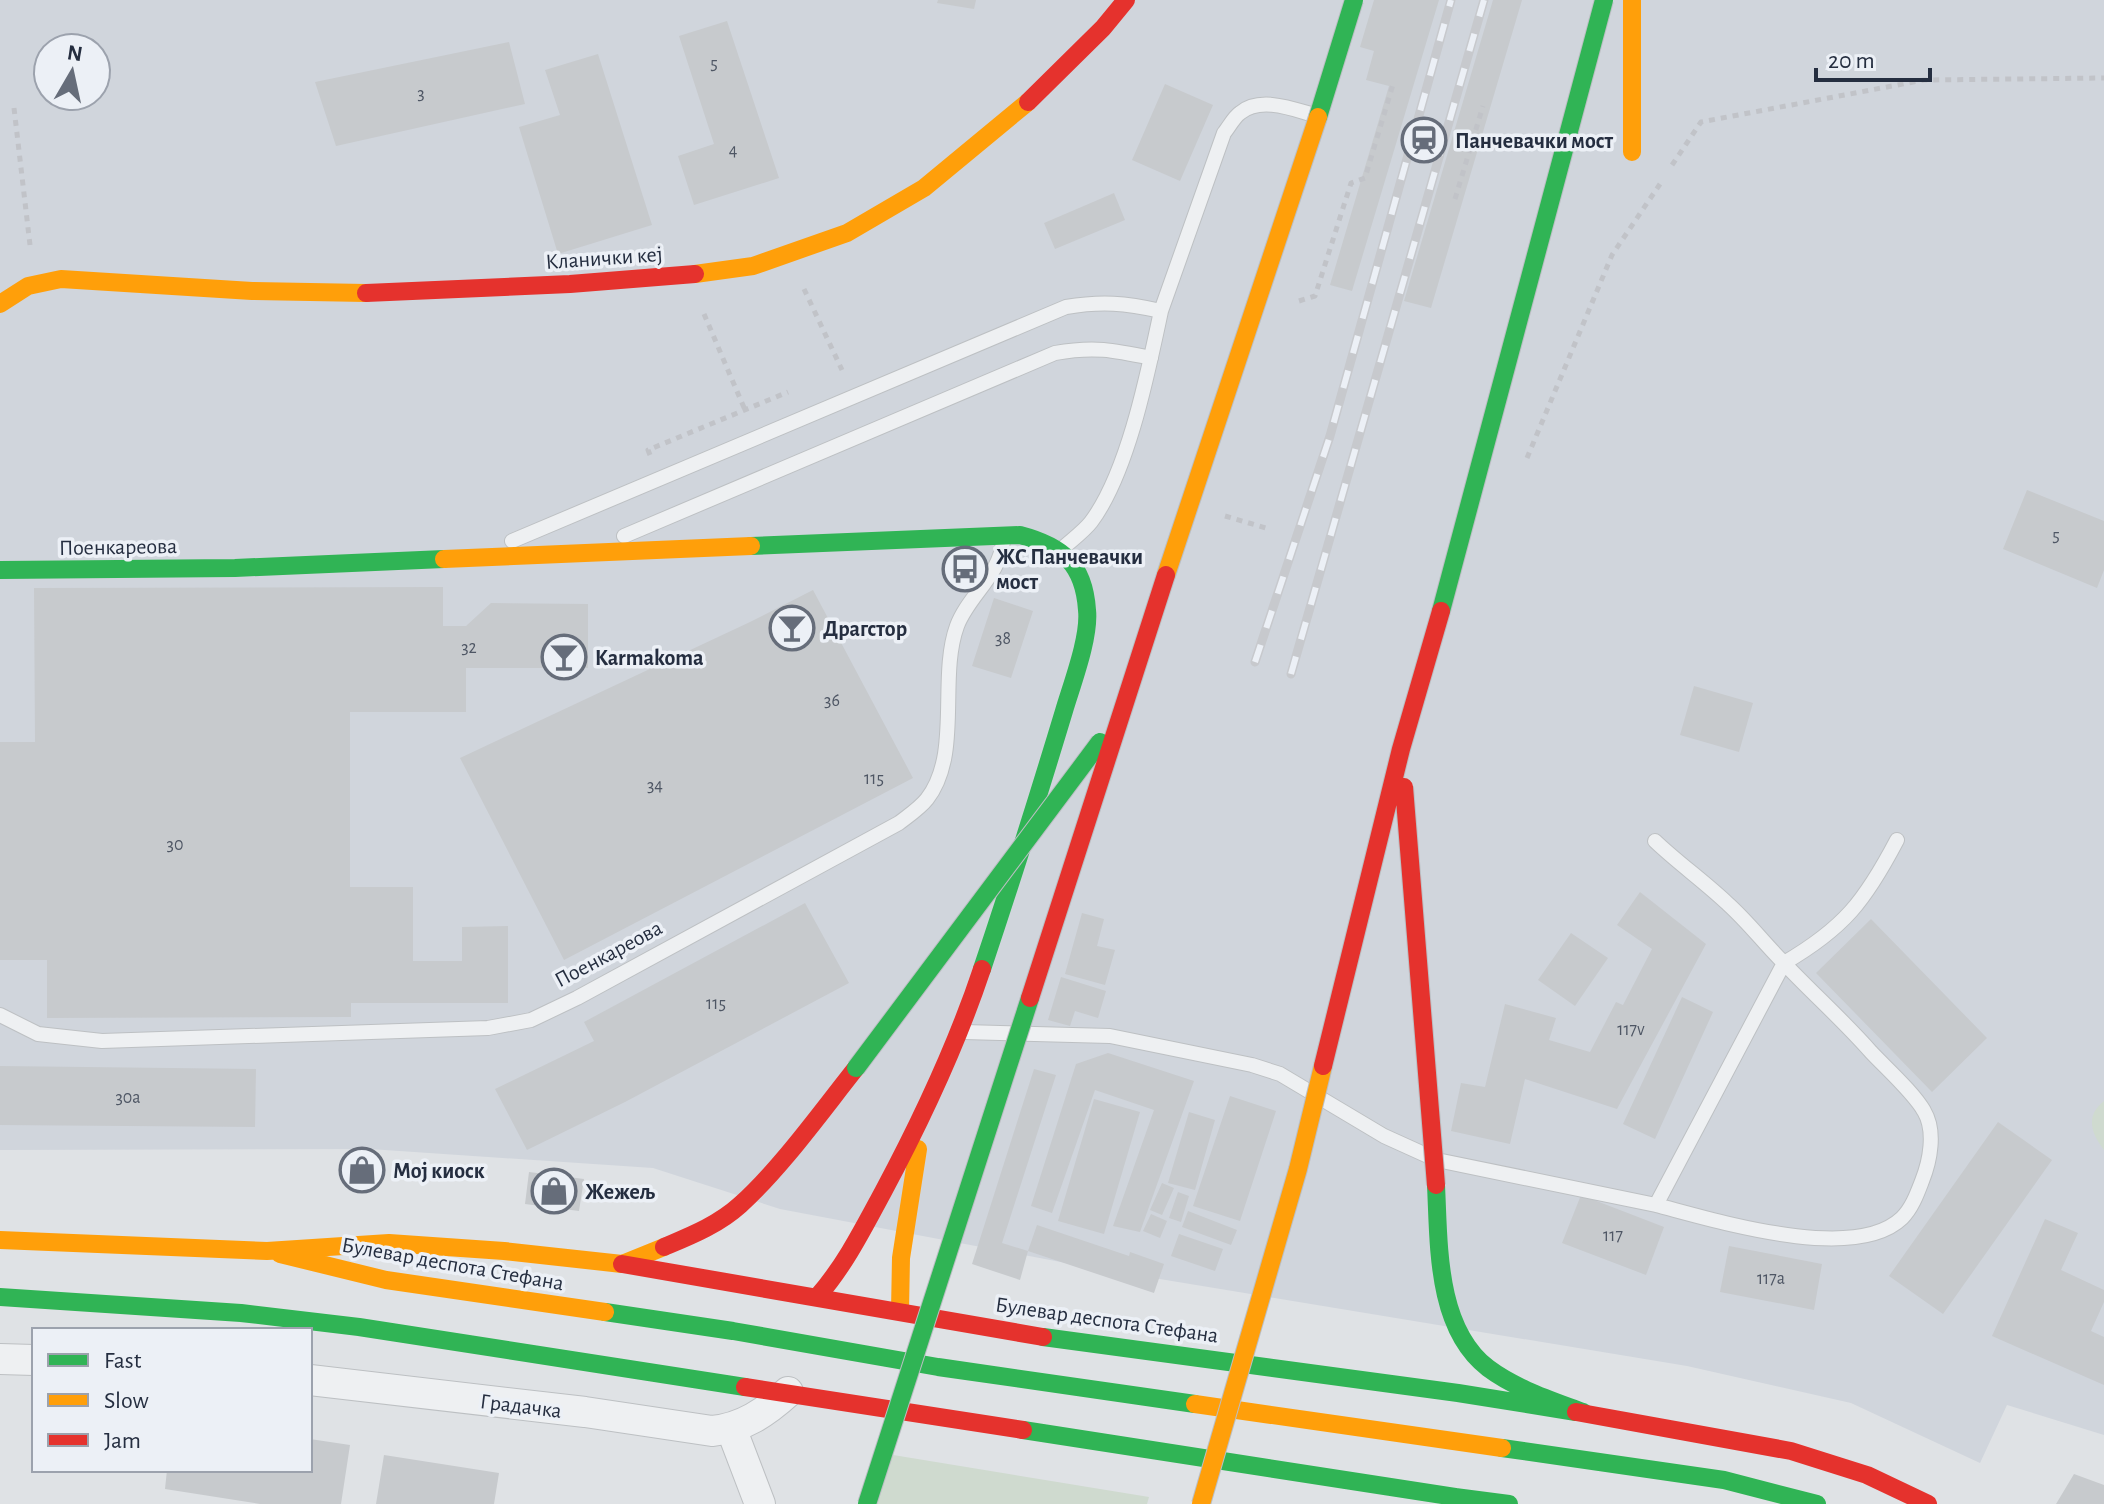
<svg xmlns="http://www.w3.org/2000/svg" width="2104" height="1504" viewBox="0 0 2104 1504" font-family="'Alegreya Sans',sans-serif">
<style>
.built{fill:#d0d5dc;fill-rule:evenodd}
.green{fill:#cfdacf}
.building{fill:#c7cacd}
.lines{fill:none;stroke-linecap:round;stroke-linejoin:round}
.lane-casing{stroke:#bdc0c3;stroke-width:16}
.street-casing{stroke:#bdc0c3;stroke-width:32}
.path{stroke:#c1c3c8;stroke-width:5;stroke-dasharray:6 6;stroke-linecap:butt}
.lane{stroke:#eef0f2;stroke-width:14}
.street{stroke:#eef0f2;stroke-width:30}
.fast{stroke:#30b455;stroke-width:18}
.slow{stroke:#ff9f0a;stroke-width:18}
.jam{stroke:#e5322d;stroke-width:18}
.rail-casing{stroke:#c7c9cd;stroke-width:9}
.rail{stroke:#ecf0f6;stroke-width:6;stroke-dasharray:18;stroke-linecap:butt}
.fast-bridge-casing{stroke:#bbbfc3;stroke-width:20;stroke-linecap:butt}
.slow-bridge-casing{stroke:#bbbfc3;stroke-width:20;stroke-linecap:butt}
.jam-bridge-casing{stroke:#bbbfc3;stroke-width:20;stroke-linecap:butt}
.fast-bridge{stroke:#30b455;stroke-width:18}
.slow-bridge{stroke:#ff9f0a;stroke-width:18}
.jam-bridge{stroke:#e5322d;stroke-width:18}
.labels{text-anchor:middle;stroke-width:7;stroke-linejoin:round;paint-order:stroke}
.number-label{font-size:18px;fill:#4e5664}
.poi-label{font-size:22px;font-weight:bold;fill:#252e40;stroke:#ecf0f6;text-anchor:start}
.street-label{font-size:22px;fill:#252e40;stroke:#ecf0f6}
</style>
<rect width="100%" height="100%" fill="#dfe2e5"/>
<path class="built" d="M0 0H2104V1435L2007 1405 1980 1463 1851 1403 1687 1366 1087 1267 780 1209 653 1168 370 1149 0 1150ZM48 48H96V96H48Z"/>
<path class="green" d="M2104 1101V1150C2091 1133 2085 1116 2104 1101Z
M881 1453 1149 1497 1147 1504H864Z"/>
<path class="building" d="M938 0H976L974 9 937 3Z
M1374 0H1439L1352 291 1330 285 1389 86 1366 80 1374 51 1360 47Z
M1493 0H1522L1431 308 1404 301Z
M727 21 779 178 694 205 678 156 714 144 679 36Z
M509 42 525 104 336 146 315 82Z
M598 54 652 225 558 254 519 127 560 115 545 70Z
M1165 84 1213 105 1180 181 1132 160Z
M1114 193 1125 220 1055 249 1044 223Z
M2027 490 2104 521V570L2097 588 2003 549Z
M443 587V626H466L491 603 588 604V668H466V712H350V887H413V961H462V927L508 926V1003H351V1017L47 1018V960H0V742H35L34 588Z
M813 590 913 778 564 960 460 758 750 622Z
M994 598 1033 611 1011 678 972 666Z
M1694 686 1753 703 1739 752 1680 735Z
M1640 892 1706 944 1617 1109 1525 1079 1510 1144 1451 1131 1461 1083 1485 1087 1505 1004 1556 1018 1549 1040 1590 1052 1616 1002 1623 1005 1652 949 1617 925Z
M805 903 849 983 625 1102 527 1150 495 1089 594 1041 584 1022Z
M1082 913 1104 919 1097 946 1115 950 1105 985 1065 974Z
M1871 919 1987 1038 1932 1092 1816 973Z
M1571 933 1608 958 1575 1006 1538 980Z
M1061 977 1106 991 1098 1018 1075 1011 1070 1026 1048 1020Z
M1682 997 1713 1012 1655 1139 1623 1124Z
M1108 1053 1194 1081 1140 1232 1113 1226 1154 1110 1095 1090 1052 1213 1031 1206 1076 1064Z
M0 1066 256 1069 255 1127 0 1125Z
M1034 1069 1056 1075 1002 1243 1028 1251 1037 1225 1129 1256 1130 1252 1164 1264 1154 1293 1028 1251 1020 1280 972 1264Z
M1230 1096 1276 1111 1240 1221 1193 1206Z
M1094 1099 1140 1112 1104 1234 1058 1221Z
M1189 1112 1215 1120 1195 1190 1168 1183Z
M1998 1122 2052 1160 1943 1314 1889 1276Z
M353 1170a9 9 0 1 1 18 0a9 9 0 1 1-18 0Z
M529 1172 584 1179 579 1211 525 1204Z
M1162 1183 1174 1188 1162 1215 1150 1210Z
M1178 1192 1189 1196 1181 1222 1169 1218Z
M1581 1195 1664 1227 1646 1275 1562 1243Z
M1188 1211 1237 1230 1231 1245 1182 1227Z
M1151 1214 1167 1221 1160 1238 1143 1231Z
M2045 1219 2078 1233 2061 1270 2104 1290V1302L2091 1331 2104 1337V1385L1992 1336Z
M1179 1234 1223 1249 1215 1271 1171 1256Z
M1729 1246 1822 1264 1814 1310 1720 1292Z
M310 1439 350 1445 341 1504H260L165 1489 167 1470H310Z
M384 1455 499 1473 494 1504H376Z
M2074 1474 2104 1485V1504H2056Z"/>
<g class="lines">
<g class="lane-casing">
<path id="lane" d="M1161 311 1224 133C1229 127 1234 117 1240 113 1260 96 1293 109 1314 115
M624 536 1055 353C1094 346 1113 350 1151 358
M512 541 1066 307C1102 301 1125 303 1161 311 1148 372 1128 473 1091 522 1084 531 1073 539 1064 547
M1655 841C1678 863 1705 882 1728 904 1748 922 1764 943 1782 961 1811 992 1843 1020 1871 1052 1886 1068 1914 1093 1924 1111 1936 1131 1930 1161 1922 1181 1917 1194 1912 1208 1902 1218 1854 1264 1714 1220 1656 1205
M0 1015 38 1034 102 1041 488 1028 531 1020 577 998 899 823C908 816 920 808 927 799 962 754 938 678 957 626 968 596 1001 574 1003 541
M964 1032 1110 1036 1252 1065 1280 1074 1384 1136 1437 1160 1656 1205 1784 963C1844 928 1865 901 1897 840"/>
</g>
<g class="street-casing">
<path id="street" d="M0 1359 34 1360
M310 1380 585 1412 712 1431C743 1428 766 1412 788 1392
M731 1428 760 1504"/>
</g>
<path class="path" d="M14 108 30 245
M1672 165 1701 122 1924 80 2104 78
M1455 199 1483 106
M804 289 842 370
M1299 301 1315 296 1351 183 1365 178 1394 81
M704 314 745 410
M650 455 648 450 788 392
M1527 458 1612 255 1660 184
M1225 516 1266 528"/>
<use href="#lane" class="lane"/>
<use href="#street" class="street"/>
<path class="fast" d="M751 546 1020 535C1062 546 1084 564 1087 610 1090 637 1072 684 1064 711 1038 797 1011 883 982 969
M0 570 235 568 444 559
M1436 1185C1439 1245 1436 1328 1488 1368 1516 1389 1551 1400 1583 1412
M0 1297 241 1313 359 1327 745 1387
M605 1312 733 1331 938 1367 1195 1404
M1043 1337 1458 1393 1576 1412
M1023 1430 1455 1497 1470 1504
M1502 1448 1724 1480 1817 1504
M1455 1497 1509 1504"/>
<path class="slow" d="M1632 0V152
M695 274 753 266 847 233 924 188 1028 102
M0 304 28 286 61 279 252 291 366 293
M444 559 751 546
M0 1240 267 1251 389 1243 504 1251 622 1264 664 1247
M280 1254 386 1280 605 1312
M900 1311 901 1258 918 1149
M1195 1404 1502 1448"/>
<path class="jam" d="M1028 102 1103 28 1126 0
M366 293 570 284 695 274
M664 1247C690 1236 718 1225 740 1205 781 1168 821 1112 856 1068
M622 1264 1043 1337
M818 1296C845 1265 863 1229 883 1192 922 1119 956 1047 982 969
M745 1387 1023 1430
M1576 1412 1791 1451 1867 1475 1928 1504"/>
<g class="rail-casing">
<path id="rail" d="M1255 662 1330 436 1451 0
M1291 674 1484 0"/>
</g>
<use href="#rail" class="rail"/>
<g class="fast-bridge-casing">
<path id="fast-bridge" d="M1318 117 1354 0
M1441 611 1604 0
M856 1068 1100 742
M867 1504 1030 998"/>
</g>
<g class="slow-bridge-casing">
<path id="slow-bridge" d="M1166 575 1318 117
M1201 1504 1298 1169 1323 1066"/>
</g>
<g class="jam-bridge-casing">
<path id="jam-bridge" d="M1404 787 1436 1185
M1030 998 1166 575
M1323 1066 1401 749 1441 611"/>
</g>
<use href="#fast-bridge" class="fast-bridge"/>
<use href="#slow-bridge" class="slow-bridge"/>
<use href="#jam-bridge" class="jam-bridge"/>
</g>
<defs>
<g id="station-ring" transform="scale(2.3)"><circle r="9.5" fill="#ecf0f6" stroke="#666d7a" stroke-width="1.5"/><path d="M-3-6H3Q5-6 5-4V2Q5 4 3 4L4.5 6H3L1.5 4h-3L-3 6H-4.5L-3 4Q-5 4-5 2V-4Q-5-6-3-6ZM-3.5-4v3h7v-3ZM-3.5 1v1.5H-2V1ZM2 1v1.5H3.5V1Z" fill="#666d7a"/></g>
<g id="bus-ring" transform="scale(2.3)"><circle r="9.5" fill="#ecf0f6" stroke="#666d7a" stroke-width="1.5"/><path d="M-5-6H5V4H4V6H2V4H-2V6H-4V4H-5ZM-3.5-4V0h7V-4ZM-3.5 1.2v1.5H-2V1.2ZM2 1.2v1.5H3.5V1.2Z" fill="#666d7a"/></g>
<g id="bar-ring" transform="scale(2.3)"><circle r="9.5" fill="#ecf0f6" stroke="#666d7a" stroke-width="1.5"/><path d="M-6-5H6L.8 .8V4.5H3.5V6h-7V4.5H-.8V.8Z" fill="#666d7a"/></g>
<g id="shop-ring" transform="scale(2.3)"><circle r="9.5" fill="#ecf0f6" stroke="#666d7a" stroke-width="1.5"/><path d="M-5-2.5h2.3a2.7 3.5 0 0 1 5.4 0H5L5.5 6h-11ZM-1.5-2.5h3a1.5 2.3 0 0 0-3 0Z" fill="#666d7a"/></g>
</defs>
<g fill-rule="evenodd">
<use href="#station-ring" x="1424" y="140"/>
<use href="#bus-ring" x="965" y="569"/>
<use href="#bar-ring" x="792" y="628"/>
<use href="#bar-ring" x="564" y="657"/>
<use href="#shop-ring" x="362" y="1170"/>
<use href="#shop-ring" x="554" y="1191"/>
</g>
<g class="labels">
<g class="number-label">
<text x="714" y="69">5</text>
<text x="421" y="99">3</text>
<text x="733" y="156">4</text>
<text x="2056" y="541">5</text>
<text x="1003" y="644">38</text>
<text x="469" y="653">32</text>
<text x="832" y="706">36</text>
<text x="874" y="784">115</text>
<text x="655" y="791">34</text>
<text x="175" y="850">30</text>
<text x="716" y="1009">115</text>
<text x="1631" y="1035">117v</text>
<text x="128" y="1103">30a</text>
<text x="1613" y="1241">117</text>
<text x="1771" y="1284">117a</text>
</g>
<g class="poi-label">
<text x="1455" y="148">Панчевачки мост</text>
<text x="996" y="564">ЖС Панчевачки<tspan x="996" dy="25">мост</tspan></text>
<text x="823" y="636">Драгстор</text>
<text x="595" y="665">Karmakoma</text>
<text x="393" y="1178">Мој киоск</text>
<text x="585" y="1199">Жежељ</text>
</g>
<g class="street-label">
<text transform="translate(604 257) rotate(-4)" y="8">Кланички кеј</text>
<text transform="translate(118 546) rotate(-1)" y="8">Поенкареова</text>
<text transform="translate(608 953) rotate(-28)" y="8">Поенкареова</text>
<text transform="translate(453 1263) rotate(10)" y="8">Булевар деспота Стефана</text>
<text transform="translate(1107 1319) rotate(8)" y="8">Булевар деспота Стефана</text>
<text transform="translate(521 1405) rotate(7)" y="8">Градачка</text>
</g>
</g>
<rect x="32" y="1328" width="280" height="144" fill="#ecf0f6" stroke="#9ca2ad" stroke-width="2"/>
<rect x="48" y="1354" width="40" height="12" fill="#30b455" stroke="#9ca2ad" stroke-width="2"/>
<text x="104" y="1368" font-size="24" fill="#252e40">Fast</text>
<rect x="48" y="1394" width="40" height="12" fill="#ff9f0a" stroke="#9ca2ad" stroke-width="2"/>
<text x="104" y="1408" font-size="24" fill="#252e40">Slow</text>
<rect x="48" y="1434" width="40" height="12" fill="#e5322d" stroke="#9ca2ad" stroke-width="2"/>
<text x="104" y="1448" font-size="24" fill="#252e40">Jam</text>
<g transform="translate(72 72) rotate(9)"><circle r="38" fill="#ecf0f6" stroke="#9ca2ad" stroke-width="2"/>
<path d="M0-6L14 30L0 20L-14 30Z" fill="#666d7a"/>
<text y="-12" font-size="22" font-weight="bold" text-anchor="middle" fill="#252e40">N</text>
</g>
<path d="M1816 68v12h114v-12" fill="none" stroke="#252e40" stroke-width="4"/>
<text x="1828" y="68" font-size="24" fill="#252e40" stroke="#ecf0f6" stroke-width="6" paint-order="stroke">20 m</text>
</svg>
